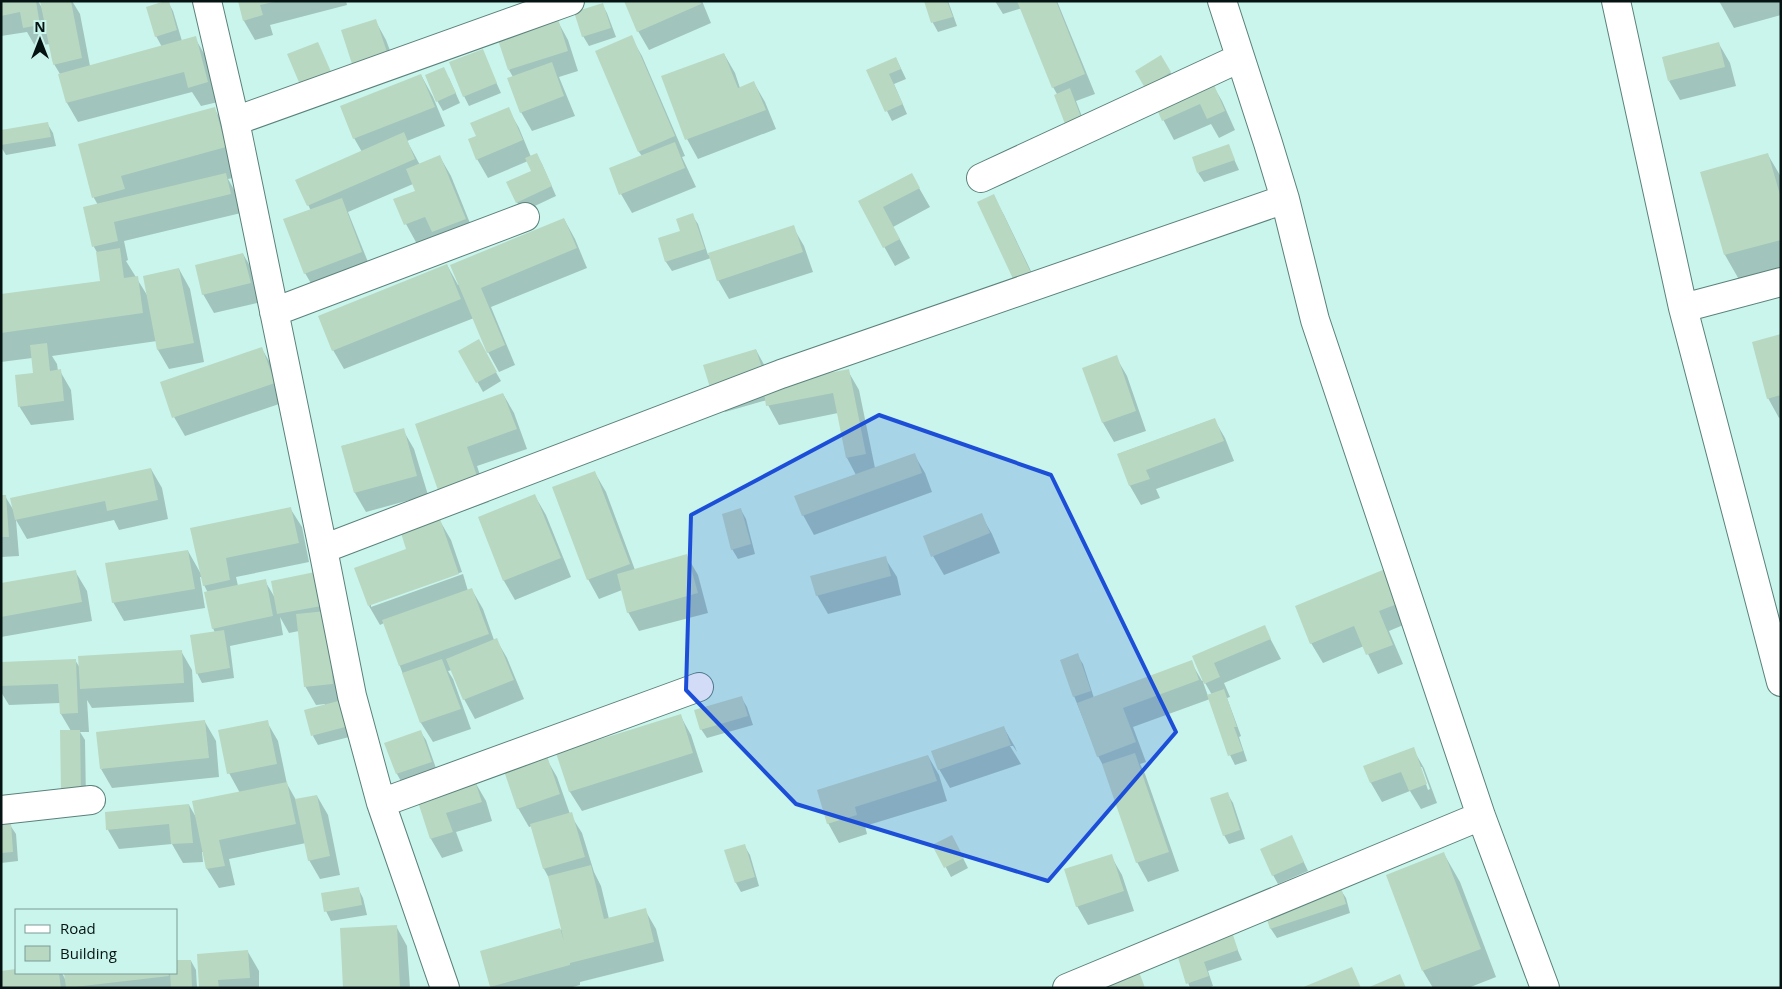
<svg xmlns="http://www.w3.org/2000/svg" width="1782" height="989" viewBox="0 0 1782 989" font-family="'Open Sans',sans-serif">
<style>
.shadow{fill:#0003;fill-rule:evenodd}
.building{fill:#b8d8c2}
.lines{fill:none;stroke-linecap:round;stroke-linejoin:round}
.street-casing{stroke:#5a817a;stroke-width:30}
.street{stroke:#fff;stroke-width:28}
.marked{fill:#1d4ed8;fill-opacity:0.2;stroke:#1d4ed8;stroke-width:4;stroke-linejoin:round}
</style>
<rect width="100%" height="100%" fill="#caf5ec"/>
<path class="shadow" d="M1 1H38L42 8V1H72L80 14 90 66 162 47 156 36 168 2 173 11 182 41 195 38 206 57 218 102 201 106 192 92 78 122 67 103 60 74 54 64 50 44 35 46 27 32 1 36Z
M239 1H346L347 5 270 25 273 35 255 40 244 21Z
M625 1H702L711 23 649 50 638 31Z
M925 1H948L957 26 938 32 933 23Z
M995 1H1057L1095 94 1076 101 1086 127 1057 94 1053 87 1022 8 1003 14Z
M1719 1H1781V15L1734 28Z
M602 4 607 13 616 37 589 46 583 36Z
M375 20 386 40 399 74 366 86Z
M557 20 568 40 578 71 559 77 575 116 532 131 521 112 513 77 509 70Z
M631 37 642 56 685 156 682 157 696 187 632 213 621 194 642 156 639 152Z
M1719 44 1730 63 1736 86 1680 100 1669 81Z
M482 51 501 93 469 106 464 96Z
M724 54 735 73 740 88 754 83 765 102 776 129 698 159 687 139Z
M1161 57 1176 82 1152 96 1137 72Z
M896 58 906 79 894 84 907 114 892 121 867 71Z
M421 75 433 97 445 126 407 141 420 165 440 157 451 176 476 238 444 251 435 236 417 244 406 224 416 191 413 184 348 212 372 272 316 292 305 273 311 211 297 181 362 152 354 138Z
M449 78 460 103 443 111 435 97Z
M1211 82 1222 101 1235 130 1219 138 1211 124 1174 140 1156 106Z
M214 108 230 136 242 176 228 179 236 193 241 213 124 241 128 260 126 261 147 295 179 269 190 289 204 362 169 369 158 350 157 341 52 356 57 364 58 371H60L71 390 74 420 31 425 19 406 34 374 32 358 1 362V296L102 282 98 254 94 247 98 205 94 198 79 145Z
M508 109 519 128 531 157 536 154 542 164 556 196 522 212 517 202 532 172 528 161 488 178 477 159 478 137Z
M47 123 53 133 56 146 6 155 1 147V131Z
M1228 146 1239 170 1204 182 1198 173Z
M1768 155 1781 177V272L1741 283 1725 255Z
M911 174 930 207 893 227 910 258 895 266 859 202Z
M993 196 1004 215 1042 294 1027 301Z
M692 215 698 224 708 255 793 227 804 246 813 272 729 299 718 280 711 258 672 271 666 262 659 239 682 232Z
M564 219 575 239 587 268 491 307 515 365 499 372 488 352 474 318 344 369 333 350 447 265 458 285Z
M243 254 254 273 261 302 214 313 203 294Z
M1781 336V417L1779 418 1768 398Z
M478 341 501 381 483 392 460 351Z
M262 349 273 368 285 402 185 436 174 417Z
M756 350 767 370 772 386 848 371 859 390 875 468 914 454 925 473 932 492 814 535 803 515 856 475 847 458 838 413 779 425 768 405 767 400 725 412 714 393Z
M1116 357 1127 376 1146 431 1114 442 1103 423 1084 368Z
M503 394 514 413 527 449 477 466 489 502 452 515 441 496 416 425Z
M1214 419 1225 438 1234 461 1156 489 1160 498 1141 505 1130 486 1118 454Z
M403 430 414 449 428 495 366 512 355 493 342 446Z
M151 469 162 488 168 519 119 530 114 520 27 539 16 520 19 556 1 557V497L5 496 14 511Z
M595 473 606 492 635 570 687 556 698 575 708 613 639 631 628 612 622 590 599 599 588 579Z
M535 496 546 515 571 577 515 600 504 581 479 518Z
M290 508 302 527 309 562 236 577 238 586 265 581 275 598 315 574 353 736 318 745 313 736 325 704 316 705 305 686 299 631 289 633 280 617 283 635 230 646 234 678 202 683 197 673 215 633 213 628 208 593 204 585 202 577H200L205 608 124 621 113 602 188 551 201 574Z
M741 510 746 519 755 554 738 559 732 549Z
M981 515 992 534 1000 553 944 575 933 556Z
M440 521 451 540 462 572 371 604V607L463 574 468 591 472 590 483 609 494 640 496 639 507 658 524 699 475 719 464 699 452 670 448 671 453 679 471 729 433 742 421 723 384 623 380 625 369 606 407 550Z
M885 558 897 577 901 595 828 614 817 595Z
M1390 569 1415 620 1389 631 1403 664 1378 674 1364 646 1323 663 1311 643 1297 607Z
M75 571 87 591 92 621 1 637V585Z
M1264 627 1281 659 1224 683 1230 697 1227 698 1241 736 1239 737 1247 761 1235 765 1230 755 1210 699 1133 727 1146 762 1140 764 1145 774 1179 871 1148 882 1137 862 1105 769 1098 756 1074 696 1077 655 1083 664 1094 698 1191 662 1202 681 1204 680 1194 657ZM1204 681 1212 695 1208 696 1203 682Z
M181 651 192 670 194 702 92 708 87 700 89 732H80L85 740 86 801H68L71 731 61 714 60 703 9 705 1 692V664L75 660 80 668Z
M741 697 747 707 753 725 707 738 701 729Z
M680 715 691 735 703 772 582 811 570 792 558 754Z
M205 722 216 741 219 777 112 788 101 769Z
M267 722 278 741 287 784 296 800 317 796 328 815 340 875 320 879 309 860 306 843 229 859 235 885 219 888 207 869 204 852H202L203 862 183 863 172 844 119 849 108 830 106 813 189 805 197 819 240 793 229 773Z
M1004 728 1015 747 1017 752 1013 746H1010L1021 764 950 788 939 769Z
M420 731 426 740 437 771 402 783 397 774 386 744Z
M1413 749 1424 768 1437 803 1421 809 1410 791 1382 802 1371 783 1365 766ZM1420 767H1422L1430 789 1428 790Z
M928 756 939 775 947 801 865 826 867 834 839 843 828 823Z
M546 758 557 777 570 814 582 833 594 872 601 886 609 919 645 910 656 929 664 961 580 982V985L569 988H491L481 952 563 929 550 880 544 869 532 826 529 827 518 808Z
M475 782 486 801 492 821 456 832 463 851 442 858 431 839 419 800Z
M1227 793 1233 803 1245 839 1229 844 1224 835Z
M1 825H10L16 834 18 861 1 863Z
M744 845 750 855 759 886 741 892 736 883 726 851Z
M934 845 957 846 968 868 951 877Z
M1296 846 1308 871 1278 884 1273 875Z
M1444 854 1460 882 1496 977 1468 988H1433L1423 971Z
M1111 856 1122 875 1134 911 1088 925 1077 906Z
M358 888 363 898 367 915 331 921 326 911Z
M1340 889 1346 898 1350 913 1277 938 1271 929 1267 914Z
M396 926 407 946 410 988H344Z
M1232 937 1242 960 1208 971 1213 986 1208 988H1190L1178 954Z
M248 952 259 971V988H200Z
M191 961 196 970 197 988H1V972L16 970V973H62L66 981 65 973H176Z"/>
<path class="building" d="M1 1H36L40 25 23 28 20 12 1 16Z
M40 1H71L82 58 53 65Z
M165 1H169L177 30 155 37 146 7Z
M238 1H274V2L260 5 263 15 243 21Z
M624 1H700L701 4 637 32Z
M924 1H947L953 17 931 23Z
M1017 1H1056L1085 74 1052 88Z
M603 3 611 28 582 37 574 12Z
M376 19 388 55 353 67 341 30Z
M558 19 568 51 508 70 497 37Z
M632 35 675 136 638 152 595 51Z
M196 36 208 82 188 88 184 72 66 103 58 74Z
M318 42 332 74 301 87 287 54Z
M1719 42 1725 67 1668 81 1662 57Z
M483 49 497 83 463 97 449 62Z
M724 53 738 88 754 81 766 110 685 140 661 76Z
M1161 55 1171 72 1145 88 1135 71Z
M896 57 901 69 889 74 903 104 885 112 866 70Z
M552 62 564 96 520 113 507 78Z
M444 67 456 93 436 102 425 75Z
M421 74 435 107 353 139 340 106Z
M1212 80 1225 111 1207 119 1200 104 1162 121 1155 105Z
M1070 88 1081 117 1065 124 1054 95Z
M215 107 226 147 121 176 125 189 92 198 78 144Z
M509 107 523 140 476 160 468 139 476 136 470 123Z
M48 122 51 137 1 145V130Z
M404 132 415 159 307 206 295 180Z
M675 142 685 168 619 195 609 168Z
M1229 144 1235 160 1197 173 1192 157Z
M537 153 552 186 516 203 506 182 531 171 525 158Z
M1768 153 1781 198V240L1724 255 1700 172Z
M440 155 466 219 432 232 425 217 404 225 393 199 415 191 406 169Z
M226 173 231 194 114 222 118 241 92 247 83 207Z
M912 173 920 188 883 207 900 239 883 248 858 201Z
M994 194 1032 275 1015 283 977 202Z
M342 198 362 252 304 274 283 219Z
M693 213 705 249 665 262 658 238 680 231 676 219Z
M564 218 577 248 481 288 505 345 487 353 450 265Z
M794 225 803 252 717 281 708 253Z
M120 248 124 278 138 276 143 313 1 333V294L100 281 96 252Z
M243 253 251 283 202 295 195 265Z
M447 264 461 299 332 351 318 316Z
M179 268 194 343 157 350 143 276Z
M1781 334V395L1767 399 1752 342Z
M479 339 497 372 476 383 458 351Z
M47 343 50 371 61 369 64 401 18 407 15 375 33 373 30 345Z
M262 347 275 383 172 418 160 382Z
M756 349 765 378 712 394 703 365Z
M1117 355 1136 411 1102 423 1082 368Z
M849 369 866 454 846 458 833 393 766 406 763 386Z
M503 393 517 429 467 447 479 482 440 496 415 424Z
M1215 418 1224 441 1146 470 1150 479 1129 486 1117 454Z
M404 428 417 476 354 493 341 446Z
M915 453 922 473 802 516 794 496Z
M151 468 158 500 107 511 105 501 15 520 10 498Z
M595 471 630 564 587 580 552 487Z
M535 494 561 558 503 581 478 517Z
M1 495H6L9 537H1Z
M291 507 299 543 226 558 230 580 203 586 190 528Z
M741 508 751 544 731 550 722 514Z
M982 513 990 533 931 557 923 536Z
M440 519 459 574 368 606 354 568 406 549 401 533Z
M188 550 195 589 112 603 105 563Z
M687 554 698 593 627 613 617 574Z
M886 556 891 576 816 596 810 576Z
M1390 567 1405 601 1379 611 1393 645 1366 655 1354 626 1310 644 1295 606Z
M76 570 82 602 1 617V583Z
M315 572 322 606 277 614 271 581Z
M266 579 273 616 212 629 204 592Z
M472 588 489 634 399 666 382 620Z
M326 611 333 684 304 687 296 614Z
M1265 625 1271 639 1214 663 1220 677 1204 684 1192 656Z
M224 630 230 668 196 674 190 635Z
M497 638 514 680 463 700 446 659Z
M182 650 184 683 80 689 78 656Z
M1078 653 1091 691 1073 697 1060 660Z
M76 659 78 713 60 714 58 684 1 686V662Z
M442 659 461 709 420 723 402 673Z
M1192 660 1199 680 1123 708 1136 742 1097 757 1077 703Z
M1224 689 1237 727H1234L1243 751 1228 756 1207 695Z
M742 696 748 716 700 730 694 710Z
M342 700 349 726 311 736 304 710Z
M681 714 693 753 569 792 556 753Z
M205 720 209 758 100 769 96 732Z
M268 720 277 764 227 774 218 730Z
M1004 726 1011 745 938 770 931 751Z
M60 730H80L81 792H61Z
M421 730 432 762 396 774 384 743Z
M1414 747 1427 784 1409 791 1401 772 1370 783 1363 766Z
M1135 753 1169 852 1136 863 1102 764Z
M928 755 937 781 855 807 857 815 827 824 817 790Z
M547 756 560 794 517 809 504 771Z
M475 781 482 802 446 813 453 832 430 839 417 799Z
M287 782 296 824 219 840 225 866 206 869 192 801Z
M1228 792 1240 830 1223 836 1210 798Z
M317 795 330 856 308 861 295 799Z
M189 804 193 843 171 844 169 824 106 830 105 812Z
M572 812 585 857 543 869 530 824Z
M11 823 13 852 1 853V824Z
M952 835 964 858 944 868 932 845Z
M1292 835 1304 862 1272 876 1260 849Z
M745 844 755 877 735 883 724 850Z
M1444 852 1481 949 1422 971 1386 875Z
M1112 854 1124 891 1076 907 1064 869Z
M591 865 604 919 646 908 654 942 570 963V965L490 987 480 951 560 928 564 941 548 876Z
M359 887 362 905 324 912 321 893Z
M1341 887 1346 904 1270 929 1265 913Z
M397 925 400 988H343L340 928Z
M1233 935 1238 950 1204 962 1209 976 1186 984 1177 954Z
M248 950 250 978 218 980 219 988H199L197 954Z
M176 960H191L192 988H171L170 973H176Z
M1352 967 1361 988H1301Z
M16 969V973H59L61 988H1V971Z
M1138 969 1145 988H1093Z
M64 973H168L169 976 66 988Z
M1400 974 1406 988H1367Z"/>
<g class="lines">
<g class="street-casing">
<path id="street" d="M207 1 235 121 323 549 352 696 381 803 445 988
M1222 1 1268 143 1285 199 1315 320 1481 816 1545 988
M1616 1 1683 308 1781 682
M235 121 570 1
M981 178 1240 58
M1683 308 1781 282
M274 312 525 217
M323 549 781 374 1285 199
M381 803 699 687
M1 810 91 800
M1067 988 1481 816"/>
</g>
<use href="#street" class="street"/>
</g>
<path class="marked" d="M879 415 1051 475 1176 732 1048 881 796 804 686 690 691 515Z"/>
<rect width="1782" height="989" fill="none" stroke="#051412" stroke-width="5"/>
<rect x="15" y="909" width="162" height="65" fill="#caf5ec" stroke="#7b9b95"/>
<rect x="25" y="925" width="25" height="8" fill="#ffffff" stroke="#7b9b95"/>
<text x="60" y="934" font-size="15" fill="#051412">Road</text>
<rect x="25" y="946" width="25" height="15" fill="#b8d8c2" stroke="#7b9b95"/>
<text x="60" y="959" font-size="15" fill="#051412">Building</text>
<g transform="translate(40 40)" stroke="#caf5ec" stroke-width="4" paint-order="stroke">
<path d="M0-4L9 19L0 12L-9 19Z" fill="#051412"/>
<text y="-8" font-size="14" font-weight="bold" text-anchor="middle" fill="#051412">N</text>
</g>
</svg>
